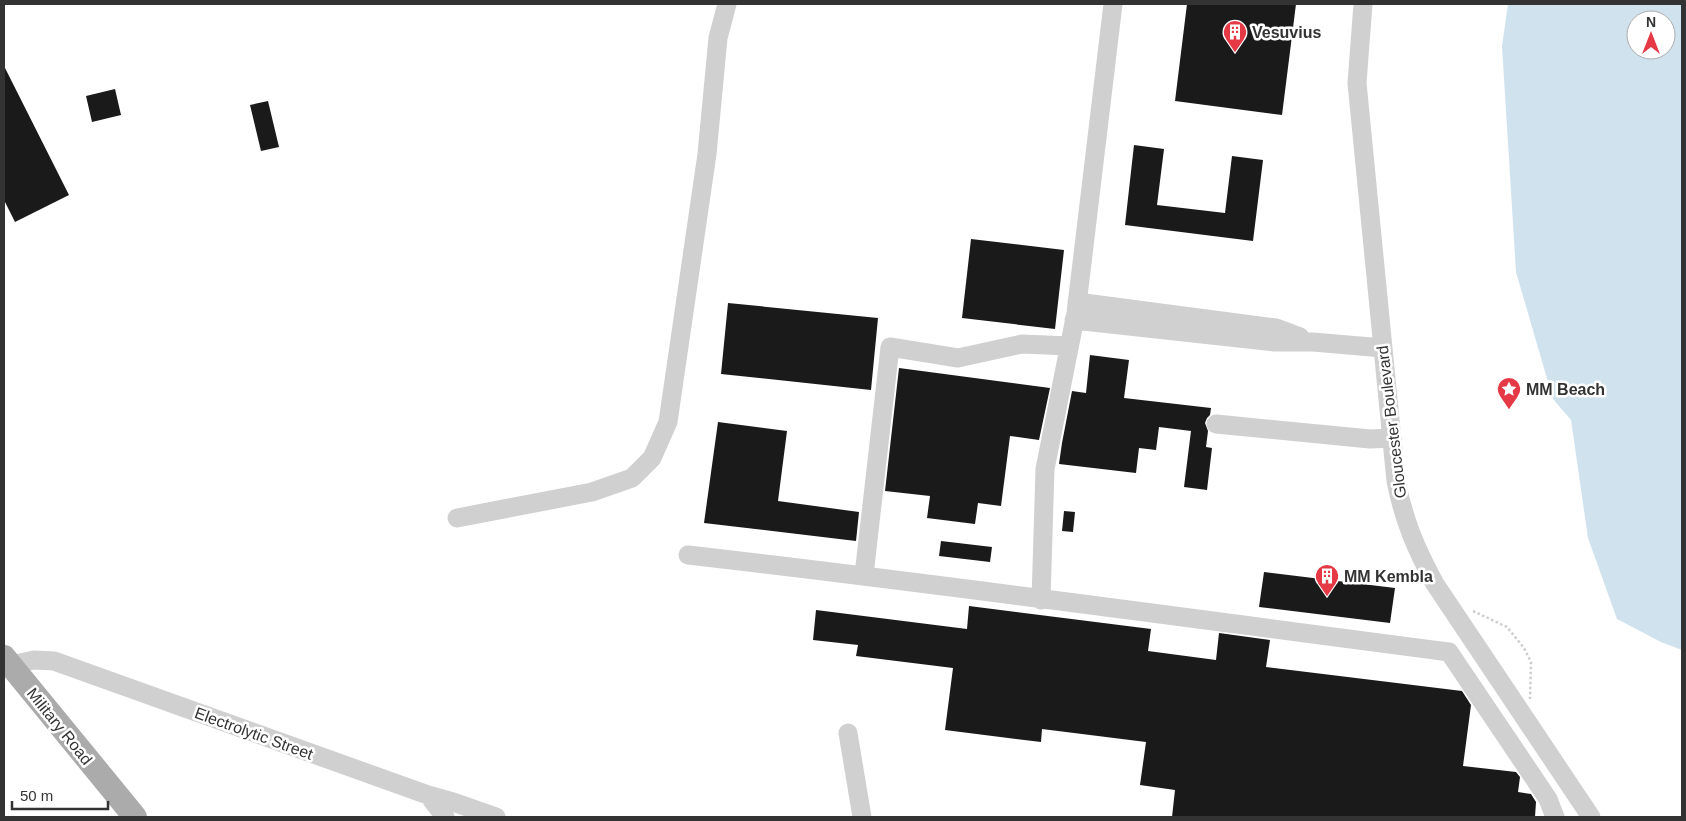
<svg xmlns="http://www.w3.org/2000/svg" width="1686" height="821" viewBox="0 0 1686 821" font-family="Helvetica,sans-serif">
<style>
.water{fill:#cfe2ee;fill-rule:evenodd}
.building{fill:#1a1a1a}
.lines{fill:none;stroke-linecap:round;stroke-linejoin:round}
.path{stroke:#cdcdcd;stroke-width:2.5;stroke-dasharray:2.5 2.5;stroke-linecap:butt}
.minor{stroke:#d0d0d0;stroke-width:19}
.major{stroke:#ababab;stroke-width:24}
.labels{text-anchor:middle;stroke-width:5;stroke-linejoin:round;paint-order:stroke}
.poi-label{font-size:16px;font-weight:bold;fill:#333;stroke:#fff;text-anchor:start}
.street-label{font-size:16px;fill:#333;stroke:#fff}
</style>
<rect width="100%" height="100%" fill="#fff"/>
<path class="water" d="M1508 4H1682V650L1661 642 1617 619 1588 538 1571 420 1553 399 1516 272 1502 46ZM1636 20H1666V50H1636Z"/>
<path class="building" d="M1187 4H1296L1282 115 1175 101Z
M4 66 69 195 15 222 4 200Z
M115 89 121 115 92 122 86 96Z
M268 101 279 147 261 151 250 105Z
M1134 145 1164 149 1157 205 1225 213 1232 156 1263 160 1253 241 1125 225Z
M971 239 1064 250 1055 329 962 318Z
M728 303 878 318 871 390 721 374Z
M1090 355 1129 360 1124 398 1211 408 1210 415 1207 418 1205 423 1208 431 1206 447 1212 448 1207 490 1184 487 1191 431 1159 427 1156 450 1139 448 1136 473 1059 464 1062 443 1072 391 1086 393Z
M899 368 1050 388 1039 440 1010 436 1001 506 978 503 975 524 927 518 930 496 885 491Z
M718 422 787 431 778 501 859 512 856 541 704 523Z
M1064 511 1075 512 1073 532 1062 531Z
M941 541 992 547 990 562 939 556Z
M1264 572 1395 588 1390 623 1259 607Z
M969 606 1151 629 1148 651 1216 660 1219 633 1270 640 1266 667 1462 691 1471 705 1463 766 1516 772 1520 777 1518 792 1531 794 1536 802 1535 817H1172L1175 790 1140 785 1146 742 1042 729 1041 742 945 730 953 668 856 656 858 645 813 640 816 610 967 629Z"/>
<g class="lines">
<path class="path" d="M1473 611 1507 627 1524 648 1531 662 1530 699"/>
<path class="minor" d="M1363 4 1357 83 1396 481C1404 521 1416 549 1435 584L1591 817
M1077 302 1276 328 1300 337
M1074 320 1274 342H1313L1383 348
M1216 424 1370 439 1392 438
M457 518 592 492 632 478 652 458 668 422 707 154 718 38 727 4
M688 555C942 584 1195 619 1449 652L1548 799 1555 817
M864 575 890 347 958 358 1022 344 1069 346
M1041 600 1045 469 1076 313 1113 4
M11 665 34 660 54 661 428 795 453 802 496 817
M848 733 862 817
M428 795 445 817"/>
<path class="major" d="M4 657 135 817"/>
</g>
<defs>
<g id="building-pin" transform="scale(1.25)"><path d="M0 17L-7.5 6A9.5 9.5 0 1 1 7.5 6Z" fill="#e63946" stroke="#fff"/><path d="M-4-6H4V6H1V3H-1V6H-4ZM-2.5-4.3h1.7v1.8h-1.7ZM.8-4.3h1.7v1.8H.8ZM-2.5-1h1.7V.8h-1.7ZM.8-1h1.7V.8H.8Z" fill="#fff"/></g>
<g id="sight-pin" transform="scale(1.25)"><path d="M0 17L-7.5 6A9.5 9.5 0 1 1 7.5 6Z" fill="#e63946" stroke="#fff"/><path d="M0-6L1.8-2.2L6-1.7L2.9 1.2L3.7 5.4L0 3.3L-3.7 5.4L-2.9 1.2L-6-1.7L-1.8-2.2Z" fill="#fff"/></g>
</defs>
<g fill-rule="evenodd">
<use href="#building-pin" x="1235" y="32"/>
<use href="#sight-pin" x="1509" y="389"/>
<use href="#building-pin" x="1327" y="576"/>
</g>
<g class="labels">
<g class="poi-label">
<text x="1252" y="38">Vesuvius</text>
<text x="1526" y="395">MM Beach</text>
<text x="1344" y="582">MM Kembla</text>
</g>
<g class="street-label">
<text transform="translate(1391 422) rotate(-97)" y="6">Gloucester Boulevard</text>
<text transform="translate(60 726) rotate(51)" y="6">Military Road</text>
<text transform="translate(254 733) rotate(20)" y="6">Electrolytic Street</text>
</g>
</g>
<rect width="1686" height="821" fill="none" stroke="#333333" stroke-width="10"/>
<g transform="translate(1651 35)"><circle r="24" fill="#ffffff" stroke="#adadad"/>
<path d="M0-4L9 19L0 12L-9 19Z" fill="#e63946"/>
<text y="-8" font-size="14" font-weight="bold" text-anchor="middle" fill="#333333">N</text>
</g>
<path d="M12 801v8h96v-8" fill="none" stroke="#333333" stroke-width="2.5"/>
<text x="20" y="801" font-size="15" fill="#333333" stroke="#ffffff" stroke-width="4" paint-order="stroke">50 m</text>
</svg>
